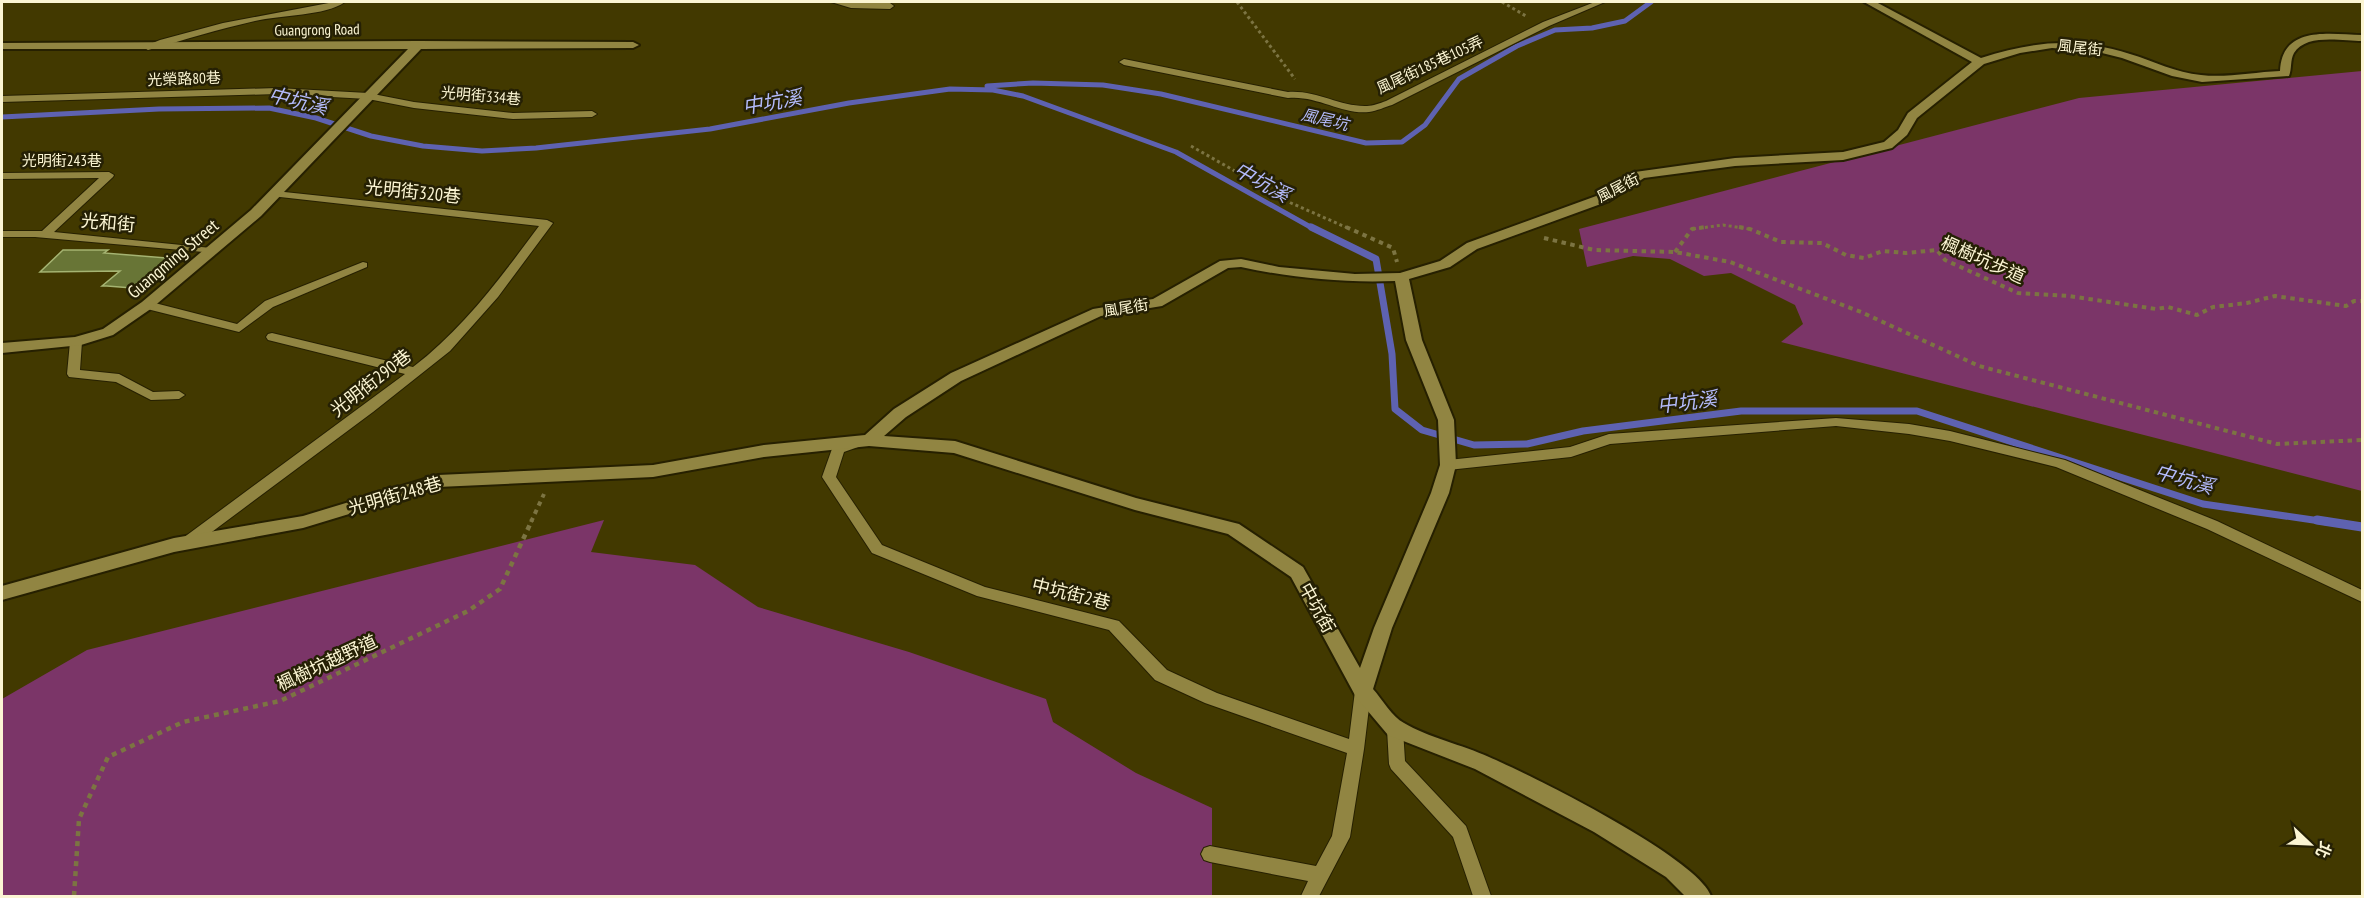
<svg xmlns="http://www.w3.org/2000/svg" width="2364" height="898" viewBox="0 0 2364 898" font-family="'PT Sans Narrow','Noto Sans TC',sans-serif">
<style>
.green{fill:#7b3568}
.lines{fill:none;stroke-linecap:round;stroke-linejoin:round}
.stream-far2{stroke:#5e62b1;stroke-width:5}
.stream-far1{stroke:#5e62b1;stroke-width:7}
.stream{stroke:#5e62b1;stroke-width:9}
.building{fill:#687536;stroke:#a5b472;stroke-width:1.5}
.service-casing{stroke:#262000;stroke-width:2}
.minor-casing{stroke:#262000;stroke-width:4}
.path-far2{stroke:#7c7442;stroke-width:3;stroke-dasharray:3 3;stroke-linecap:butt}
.path-far1{stroke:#7c7442;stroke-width:4;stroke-dasharray:4.5 4.5;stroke-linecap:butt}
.path{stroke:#7c7442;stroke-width:4.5;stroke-dasharray:5 5;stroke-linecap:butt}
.service{fill:#918542;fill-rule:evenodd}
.minor{fill:#918542;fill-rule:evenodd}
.labels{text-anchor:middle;stroke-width:5;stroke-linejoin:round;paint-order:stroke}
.far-street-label{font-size:15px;fill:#fbf5d3;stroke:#252004}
.far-water-label{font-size:16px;font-style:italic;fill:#b3bafa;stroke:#252004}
.street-label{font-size:18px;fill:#fbf5d3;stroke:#252004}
.water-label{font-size:20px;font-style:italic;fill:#b3bafa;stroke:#252004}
</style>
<rect width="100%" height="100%" fill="#423900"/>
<path class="green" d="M2362 71V491L1781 342 1803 324 1795 305 1731 273 1704 276 1670 259 1633 256 1587 267 1579 229 2079 98Z
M604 520 591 552 695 565 758 607 909 652 1046 699 1053 722 1136 773 1212 808V896H2V699L87 650Z"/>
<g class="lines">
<path class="stream-far2" d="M987 86 1033 83 1103 85 1161 94 1366 143 1402 142 1425 125 1459 79 1517 46 1555 30 1592 28 1625 21 1651 2
M2 117 159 109 269 108 316 118 371 136 423 146 482 151 536 148 710 129 849 103 950 89 993 90 1023 96 1176 152 1314 229"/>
<path class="stream-far1" d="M1311 227 1376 259 1392 354 1395 409 1422 430 1474 445 1527 444 1583 431 1741 411H1917L2203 504 2327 522"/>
<path class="stream" d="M2317 520 2362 527"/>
</g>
<path class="building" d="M63 250H108L104 253 180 259 145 289 107 286H102L120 271 40 272Z"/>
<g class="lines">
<g class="service-casing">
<path id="service" d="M334 2H345C326 16 280 15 255 21 219 29 184 40 148 50L143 47 160 40 223 23Z
M831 2 890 3 894 6 890 9 851 8Z
M1595 2H1605L1549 26 1392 105C1385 107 1377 111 1369 112 1342 115 1317 95 1288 98L1124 65 1119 62 1124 59 1288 92C1317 90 1340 107 1367 106 1373 106 1380 103 1386 101L1543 22Z
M277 88 368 93 414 102 513 113 592 111 597 114 592 117 513 119 414 108 368 99 277 94 2 102V96Z
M109 172 114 175 113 177 54 232 211 248 217 251 215 253 35 237H2V231H42L99 178 2 179V173Z
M275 191 547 220 553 223 498 297 450 351 373 412 193 546H183L181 542 183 538 405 374 268 340 266 337 268 334 272 333 413 367C464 328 501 277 539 226L271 196 270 194Z
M363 262 367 263V267L273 307 239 332 143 308 141 305 147 301 237 324 265 301Z
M76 338 82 342 80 370 119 374 153 392 179 391 185 395 179 399 151 400 116 382 69 377 67 374 70 342Z
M1836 418 1909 424 1950 431 2065 460 2217 521 2362 590V602L2207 529 2056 467 1950 441 1909 434 1836 426 1610 444 1571 457 1448 470 1441 465 1448 460 1570 447 1609 434Z
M853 439 860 444 858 447 844 452 836 477 882 545 985 587 1119 621 1167 670 1217 693 1349 739 1355 691 1357 686 1363 684 1369 686 1371 691 1364 749 1350 837 1319 896H1301L1308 881 1210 862 1204 860 1201 854 1204 848 1210 846 1316 866 1332 836 1347 753 1205 703 1155 680 1109 630 977 596 872 553 822 477 833 446Z
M1395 722 1401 724 1403 729 1405 761 1466 826 1491 896H1473L1453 837 1391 769 1389 764 1387 729 1389 724Z"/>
</g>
<g class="minor-casing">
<path id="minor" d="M1864 2H1876L1981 58C2034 41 2076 37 2130 54 2154 61 2176 73 2201 75 2226 78 2254 72 2280 71 2282 25 2329 34 2362 35V41C2343 41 2306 33 2294 53 2290 60 2292 69 2289 76L2202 82 2172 76 2122 58 2094 51 2052 48 2020 53 1984 64 1917 118 1907 135 1892 148 1843 160 1735 166 1644 178 1609 201 1477 249 1450 267 1409 279 1422 340 1454 420 1456 465 1449 493 1392 628 1373 689C1382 699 1392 717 1404 723 1427 737 1463 745 1489 757 1531 775 1698 858 1711 896H1685L1666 877 1594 832 1475 769 1388 735 1356 697 1291 577 1228 534 1135 510 954 453 869 446 764 457 653 477 438 487 303 528 174 552 2 600V586L174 538 303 516 438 475 653 465 764 445 865 435 894 409 951 373 1093 309 1153 299 1220 261 1241 259 1279 267 1355 274 1400 273 1440 261 1467 243 1599 195 1635 172 1735 158 1843 152 1884 142 1898 130 1908 113 1972 62ZM1241 267C1292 278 1343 283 1395 281L1406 340 1438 420 1440 465 1431 493 1374 628 1360 668 1303 567 1239 524 1136 498 955 441 884 436 906 417 961 381 1101 316 1162 306 1228 268Z
M419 41 633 42 639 45 633 48 421 49 261 216 152 308 113 335 81 345 2 353V343L75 337 103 329 142 302 251 210 408 49H2V43Z"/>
</g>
<path class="path-far2" d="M1237 2 1295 79
M1502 2 1526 16
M1191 146 1291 203 1350 229
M1693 229 1723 225 1749 229"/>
<path class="path-far1" d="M1346 227 1393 248 1397 262
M1739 227 1750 229 1781 242 1822 243 1846 255 1864 258 1883 251 1906 253 1937 250 1945 260 2018 293 2069 296 2156 309 2168 307 2197 315 2213 307 2247 303 2275 296 2346 306 2354 301H2362
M1544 238 1594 250 1675 252 1730 262 1861 312 1979 366 2277 444 2362 440
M1675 252 1692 229 1705 227
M531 522 544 494"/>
<path class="path" d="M74 896 79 819 108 757 183 722 280 701 468 611 500 589 532 520"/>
<use href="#service" class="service"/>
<use href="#minor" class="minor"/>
</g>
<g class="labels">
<g class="far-street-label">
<text transform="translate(317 30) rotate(-1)" y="5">Guangrong Road</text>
<text transform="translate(2080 48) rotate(6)" y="5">風尾街</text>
<text transform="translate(1430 65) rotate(-25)" y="5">風尾街185巷105弄</text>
<text transform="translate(184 79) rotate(-2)" y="5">光榮路80巷</text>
<text transform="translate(481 96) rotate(5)" y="5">光明街334巷</text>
<text x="62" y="166">光明街243巷</text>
<text transform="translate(1618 188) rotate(-27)" y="5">風尾街</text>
<text transform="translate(1126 308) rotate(-9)" y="5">風尾街</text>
</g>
<g class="far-water-label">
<text transform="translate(1325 119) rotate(13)" y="6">風尾坑</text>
</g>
<g class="street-label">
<text transform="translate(413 192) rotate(6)" y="6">光明街320巷</text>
<text transform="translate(108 223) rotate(5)" y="6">光和街</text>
<text transform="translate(173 259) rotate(-40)" y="6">Guangming Street</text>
<text transform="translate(1983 260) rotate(24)" y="6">楓樹坑步道</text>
<text transform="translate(371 383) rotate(-38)" y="6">光明街290巷</text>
<text transform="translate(395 496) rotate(-16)" y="6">光明街248巷</text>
<text transform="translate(1071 594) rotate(14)" y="6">中坑街2巷</text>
<text transform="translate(1317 608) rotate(61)" y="6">中坑街</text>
<text transform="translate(327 663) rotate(-25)" y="6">楓樹坑越野道</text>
</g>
<g class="water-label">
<text transform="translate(298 101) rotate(13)" y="7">中坑溪</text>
<text transform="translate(772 102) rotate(-10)" y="7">中坑溪</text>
<text transform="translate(1262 182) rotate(29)" y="7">中坑溪</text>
<text transform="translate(1687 402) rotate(-7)" y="7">中坑溪</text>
<text transform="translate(2184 479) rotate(16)" y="7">中坑溪</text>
</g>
</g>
<rect width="2364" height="898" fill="none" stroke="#fbf5d3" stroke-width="6"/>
<g transform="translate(2310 844) rotate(113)" stroke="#252004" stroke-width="4.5" paint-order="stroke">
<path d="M0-4.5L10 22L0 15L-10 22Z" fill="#fbf5d3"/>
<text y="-9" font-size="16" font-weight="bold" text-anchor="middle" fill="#fbf5d3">北</text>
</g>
</svg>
